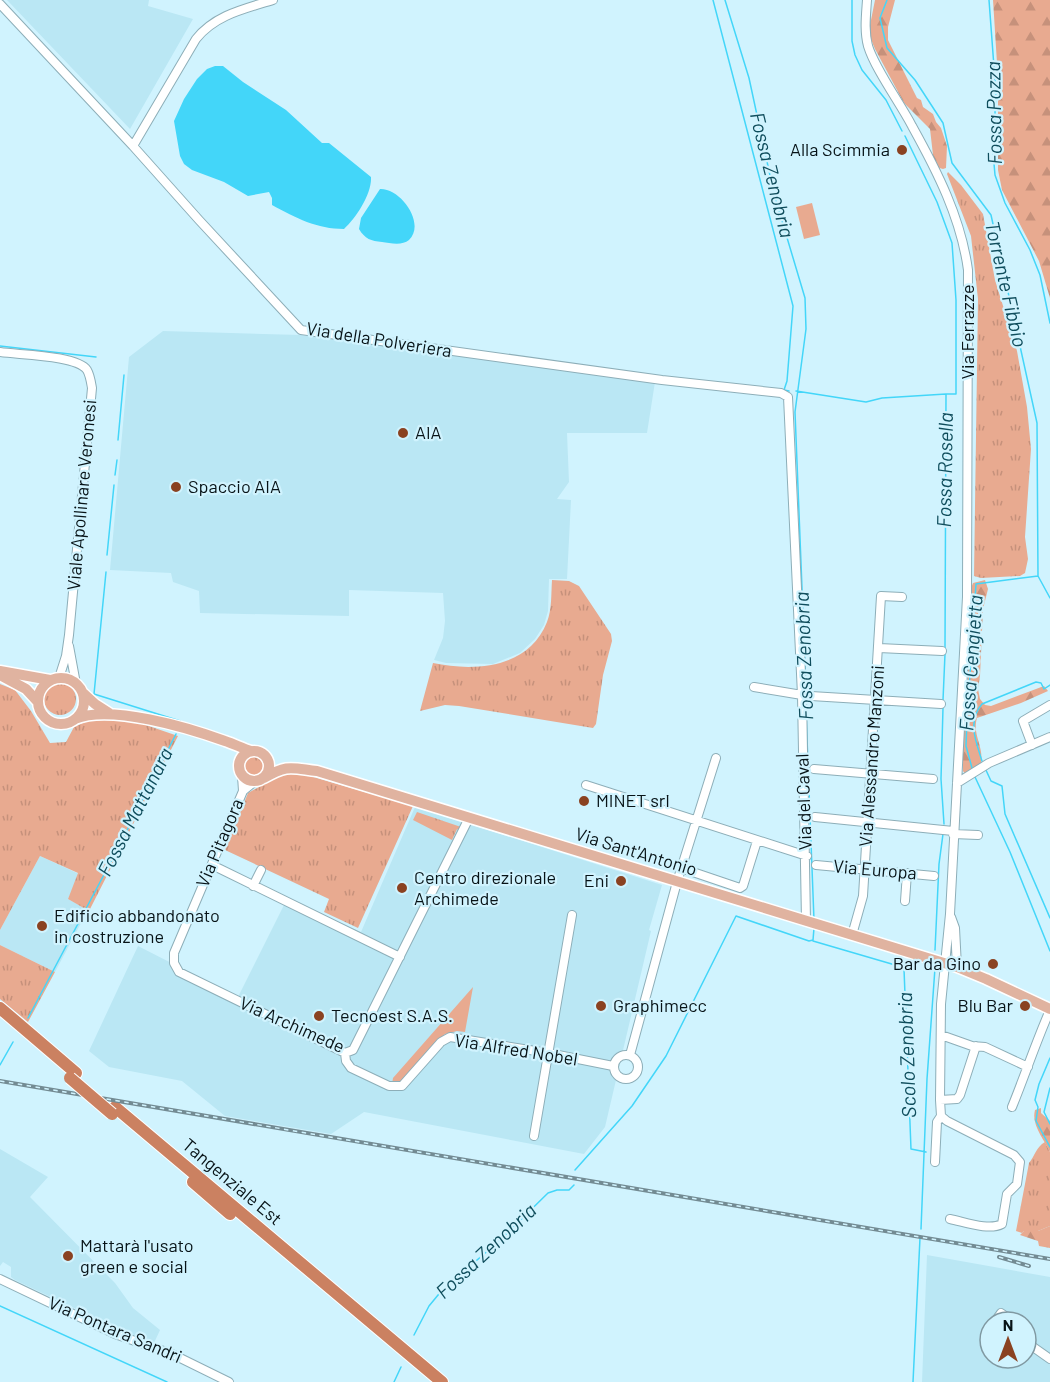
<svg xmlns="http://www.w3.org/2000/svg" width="1050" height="1382" viewBox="0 0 1050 1382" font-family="Barlow,sans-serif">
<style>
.built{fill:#bae7f4;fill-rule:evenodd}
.grass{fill:url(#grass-tufts)}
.forest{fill:url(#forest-firs)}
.green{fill:#e8aa90}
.water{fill:#43d6f9}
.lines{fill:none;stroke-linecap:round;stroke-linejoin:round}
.stream{stroke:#43d6f9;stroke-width:1.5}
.minor-casing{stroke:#8daeb8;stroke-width:10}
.major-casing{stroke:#fff;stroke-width:13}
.highway-casing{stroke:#fff;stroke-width:14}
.minor{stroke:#fff;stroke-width:8}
.major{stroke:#e0b3a0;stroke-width:10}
.highway{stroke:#cb8161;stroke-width:12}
.rail-casing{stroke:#738b93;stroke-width:4}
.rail{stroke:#d0f3fe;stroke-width:1.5;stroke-dasharray:4.5;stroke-linecap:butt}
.highway-bridge-casing{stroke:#fff;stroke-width:14;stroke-linecap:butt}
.highway-bridge{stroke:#cb8161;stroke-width:12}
.poi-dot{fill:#8a4221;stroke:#d0f3fe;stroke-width:2}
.labels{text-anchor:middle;stroke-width:4.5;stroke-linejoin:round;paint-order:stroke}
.poi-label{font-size:18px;fill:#071317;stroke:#d0f3fe;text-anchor:start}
.street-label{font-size:18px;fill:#071317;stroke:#d0f3fe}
.water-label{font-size:20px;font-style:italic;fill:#0f4d5c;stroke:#d0f3fe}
</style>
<defs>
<pattern id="grass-tufts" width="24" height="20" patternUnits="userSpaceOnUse" patternTransform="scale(1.5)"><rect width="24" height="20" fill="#e8aa90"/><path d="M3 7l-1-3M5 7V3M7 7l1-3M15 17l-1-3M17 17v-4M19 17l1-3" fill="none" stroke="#c6917b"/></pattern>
<pattern id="forest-firs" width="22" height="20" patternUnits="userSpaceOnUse" patternTransform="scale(1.5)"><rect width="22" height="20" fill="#e8aa90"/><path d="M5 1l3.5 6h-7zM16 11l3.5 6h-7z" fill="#c6917b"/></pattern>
</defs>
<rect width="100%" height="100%" fill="#d0f3fe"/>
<path class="built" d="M7 0H149L148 6 193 19 130 129Z
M163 331 301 335 655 382 647 433H567L569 482 557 499 571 500 567 579H549L548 611 544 625 535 639 520 653 493 664 446 663 434 660 443 638 445 621 443 593 349 590V616L200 613 199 591 173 582 171 573 110 570 129 357Z
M415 807 662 885 649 930 651 931 605 1127 584 1154 364 1112 331 1134 225 1116 182 1081 109 1067 89 1051 138 946 238 997 287 899 361 932Z
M40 856 79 874 68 899 88 910 55 972 0 945V930Z
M0 1149 48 1177 30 1197 115 1283 133 1308 160 1330 154 1343 116 1328 15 1280 11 1277V1267L3 1262 0 1266Z
M927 1255 1050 1277V1382H922ZM990 1322H1026V1358H990Z"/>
<path class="grass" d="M948 172 961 185 983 214 995 280 1017 351 1027 407 1031 449 1025 537 1028 559 1025 573 1020 576 981 578 974 576 978 299 971 236 947 174Z
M552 580 569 581 579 586 611 634 612 641 603 675 596 724 593 728 459 706 445 705 420 711 433 663C475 672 529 668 547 622 552 609 551 594 552 580Z
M44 699a16 16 0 1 1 32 0a16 16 0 1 1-32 0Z
M0 684 15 690 31 711 50 743 66 742 74 727 94 718 140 723 178 736 89 911 68 899 78 873 40 856 0 930Z
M243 765a11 11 0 1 1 22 0a11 11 0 1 1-22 0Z
M296 772 413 806 358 928 324 912 329 899 225 850 248 793 280 775Z
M417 812 461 827 459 830 457 829 452 840 413 820Z
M0 945 55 972 28 1022 0 999Z
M1045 1142 1050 1152V1226L1038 1231H1024L1022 1233 1016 1231 1029 1163C1035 1156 1036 1147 1045 1142Z"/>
<path class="forest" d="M875 0H895L888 27V40L917 98 921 100 923 107 933 114 936 122 941 128 947 146 946 168 943 169 936 167 933 155 930 129 904 103 875 49 870 37V25Z
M993 0H1050V298L1039 261 1002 190 998 170V79Z
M985 580 988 589 983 609 980 676 978 689 980 699 985 705 991 706 1044 686 1048 691 1021 703 977 718C972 735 984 746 981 763L965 774 963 771 962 754 971 629 970 591 973 583Z
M1041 1108V1113L1050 1121V1152C1044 1139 1031 1125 1035 1110Z
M1050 1226V1248L1039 1246 1038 1241 1020 1235 1024 1231H1038Z"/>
<path class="green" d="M812 203 820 235 804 239 796 207Z
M473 987 465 1032 457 1031 445 1034 401 1081 392 1084 393 1078Z"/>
<path class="water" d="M215 66H223L243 82 286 110 322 143H329L371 177C372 194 356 218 344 229 317 229 296 218 272 205V198L269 192 248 196 224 182 192 170 184 164 180 156 174 121 184 99 197 79 207 69Z
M380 189C401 188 426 224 409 240 402 246 390 243 382 242 371 241 365 239 359 229L361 218Z"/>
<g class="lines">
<path class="stream" d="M713 0 793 306 787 381 784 390 789 391
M725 0 749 78 774 194 805 298 806 329 795 412 806 689
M852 0V41L855 55 862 70 886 100 902 131
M887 0 880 18 887 48 915 80 943 123 952 163 991 215 1037 423 1038 576 1050 598
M989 0 996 94 993 152 995 175 1005 203 1030 250 1040 275 1050 323
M905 136 937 202 952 243 956 300V394H946L945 649
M0 346 96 357
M796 391 866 402 882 398 946 394
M118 440 124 375
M115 475 117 460
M107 555 114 485
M106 572 94 694 180 721
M943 700 945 654
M943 708 941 779 944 824
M806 712 814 920
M982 761C976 742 967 721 982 704L1036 682 1041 683 1044 689 1050 685
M972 768 966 746 967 719 976 584 1038 576
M985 768 991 781 1002 786 1005 814 1050 918
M975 777 1010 852 1050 951
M813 941 902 967 904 969 911 1149 926 1152
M935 950 939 864 943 834
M28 1018 116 852 176 734
M1050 1058 1039 1084 1035 1100 1038 1107 1036 1121 1050 1147
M0 1065 13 1042
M1050 1088 1044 1112 1050 1124
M575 1170 632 1106 666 1056 736 916 809 941 813 940 814 928
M921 1229 927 1079 935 968
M0 1306 167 1382
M414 1335 429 1306 443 1289 497 1243 548 1193 557 1190H569L574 1185
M394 1382 401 1367
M913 1382 920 1238"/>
<g class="minor-casing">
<path id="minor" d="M867 0C866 15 864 31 868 46 875 69 900 103 912 126 937 171 961 218 968 270L967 597 950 914 941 1004 940 1100 941 1116 947 1121 1014 1155 1020 1162 1017 1184 1007 1194 1002 1224C989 1231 965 1222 950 1219
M0 4 133 146 199 220 301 330 662 380 781 393 788 397 802 695 806 921
M133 146 196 39C215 15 244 9 273 0
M0 352C18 355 77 355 87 370 90 375 91 382 92 388L69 635 66 656 59 678
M69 646 76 684
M879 648 942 651
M754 687 802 695
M811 696 941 704
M1032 745 1023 721 1050 705
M814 769 933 779
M242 776 243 791 174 953V963L179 972 345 1053
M957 783 989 763 1050 737
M586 785 807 856
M243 791 254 782
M815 817 953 831
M953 834 978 835
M212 865 400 957
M816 865 934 876
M681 868 740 888 743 886 757 841
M253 886 261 870
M905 901 907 873
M951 917 955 928 957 967
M852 935 863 896 881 596 902 597
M941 1035 972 1046 985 1047 1028 1067
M345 1053 346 1061 351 1068 389 1086H402L441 1042 450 1037 548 1053 613 1066
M345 1053 353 1050 469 818
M614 1067a12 12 0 1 1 24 0a12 12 0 1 1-24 0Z
M630 1055 677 882 716 758
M940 1100 957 1099 960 1095 976 1046
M1012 1107C1025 1075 1036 1042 1050 1010
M534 1136 572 915
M935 1162 937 1122 941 1116
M0 1279 115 1334 172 1354 229 1382
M999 1322 996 1320 1001 1313 1014 1322
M1026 1342 1050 1359"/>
</g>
<g class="major-casing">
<path id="major" d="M0 671 50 680
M0 675 26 689 38 702
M38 701a23 23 0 1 1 46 0a23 23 0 1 1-46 0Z
M83 693 95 704 109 713
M75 719C110 704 189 728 225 741 234 744 242 748 251 751
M239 766a15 15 0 1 1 30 0a15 15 0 1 1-30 0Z
M264 778C288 764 291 768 317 771L957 967 986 979 1050 1009"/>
</g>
<g class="highway-casing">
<path id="highway" d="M0 1008 76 1073
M115 1107 442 1382
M193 1182 230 1214"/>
</g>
<use href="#minor" class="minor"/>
<use href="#major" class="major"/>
<use href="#highway" class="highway"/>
<g class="rail-casing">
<path id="rail" d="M0 1081 1050 1259
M999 1257 1029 1266"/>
</g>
<use href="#rail" class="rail"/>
<g class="highway-bridge-casing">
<path id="highway-bridge" d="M70 1078 112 1114"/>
</g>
<use href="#highway-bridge" class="highway-bridge"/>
</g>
<g class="poi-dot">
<circle cx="902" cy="150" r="6"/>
<circle cx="403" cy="433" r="6"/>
<circle cx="176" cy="487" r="6"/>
<circle cx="584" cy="801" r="6"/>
<circle cx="621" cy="881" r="6"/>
<circle cx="402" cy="888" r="6"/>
<circle cx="42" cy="926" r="6"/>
<circle cx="993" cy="964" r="6"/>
<circle cx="601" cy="1006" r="6"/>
<circle cx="1025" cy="1006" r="6"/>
<circle cx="319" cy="1016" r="6"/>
<circle cx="68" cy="1256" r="6"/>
</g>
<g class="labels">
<g class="poi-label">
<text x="890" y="156" text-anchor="end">Alla Scimmia</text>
<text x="415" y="439">AIA</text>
<text x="188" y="493">Spaccio AIA</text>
<text x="596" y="807">MINET srl</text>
<text x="414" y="884">Centro direzionale<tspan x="414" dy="21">Archimede</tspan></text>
<text x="609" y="887" text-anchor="end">Eni</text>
<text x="54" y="922">Edificio abbandonato<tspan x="54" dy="21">in costruzione</tspan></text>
<text x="981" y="970" text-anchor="end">Bar da Gino</text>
<text x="613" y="1012">Graphimecc</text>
<text x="1013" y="1012" text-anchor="end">Blu Bar</text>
<text x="331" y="1022">Tecnoest S.A.S.</text>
<text x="80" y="1252">Mattarà l'usato<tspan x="80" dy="21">green e social</tspan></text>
</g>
<g class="street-label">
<text transform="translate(968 332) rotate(-90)" y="6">Via Ferrazze</text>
<text transform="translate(379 340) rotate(9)" y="6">Via della Polveriera</text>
<text transform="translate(82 495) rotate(-85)" y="6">Viale Apollinare Veronesi</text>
<text transform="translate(872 756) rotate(-86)" y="6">Via Alessandro Manzoni</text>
<text transform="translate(804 802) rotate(-92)" y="6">Via del Caval</text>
<text transform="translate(220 843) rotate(-67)" y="6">Via Pitagora</text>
<text transform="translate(636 852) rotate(17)" y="6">Via Sant'Antonio</text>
<text transform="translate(875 870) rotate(5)" y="6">Via Europa</text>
<text transform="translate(292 1025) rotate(24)" y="6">Via Archimede</text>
<text transform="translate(516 1050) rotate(9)" y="6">Via Alfred Nobel</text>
<text transform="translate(232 1182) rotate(40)" y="6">Tangenziale Est</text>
<text transform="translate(115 1330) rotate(23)" y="6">Via Pontara Sandri</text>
</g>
<g class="water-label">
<text transform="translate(994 113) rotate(-91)" y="7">Fossa Pozza</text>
<text transform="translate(772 175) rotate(76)" y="7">Fossa Zenobria</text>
<text transform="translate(1006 284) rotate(77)" y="7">Torrente Fibbio</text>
<text transform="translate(945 470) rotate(-89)" y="7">Fossa Rosella</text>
<text transform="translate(804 656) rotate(-92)" y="7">Fossa Zenobria</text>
<text transform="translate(971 663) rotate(-86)" y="7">Fossa Cengietta</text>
<text transform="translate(135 812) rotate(-63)" y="7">Fossa Mattanara</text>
<text transform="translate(907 1055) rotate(-92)" y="7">Scolo Zenobria</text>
<text transform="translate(486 1251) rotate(-43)" y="7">Fossa Zenobria</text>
</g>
</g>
<g transform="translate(1008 1340)"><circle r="28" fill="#d0f3fe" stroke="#8099a2" stroke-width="1.5"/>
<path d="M0-4.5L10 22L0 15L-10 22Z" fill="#8a4221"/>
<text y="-9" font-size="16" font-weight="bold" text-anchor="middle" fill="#071317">N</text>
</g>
</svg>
